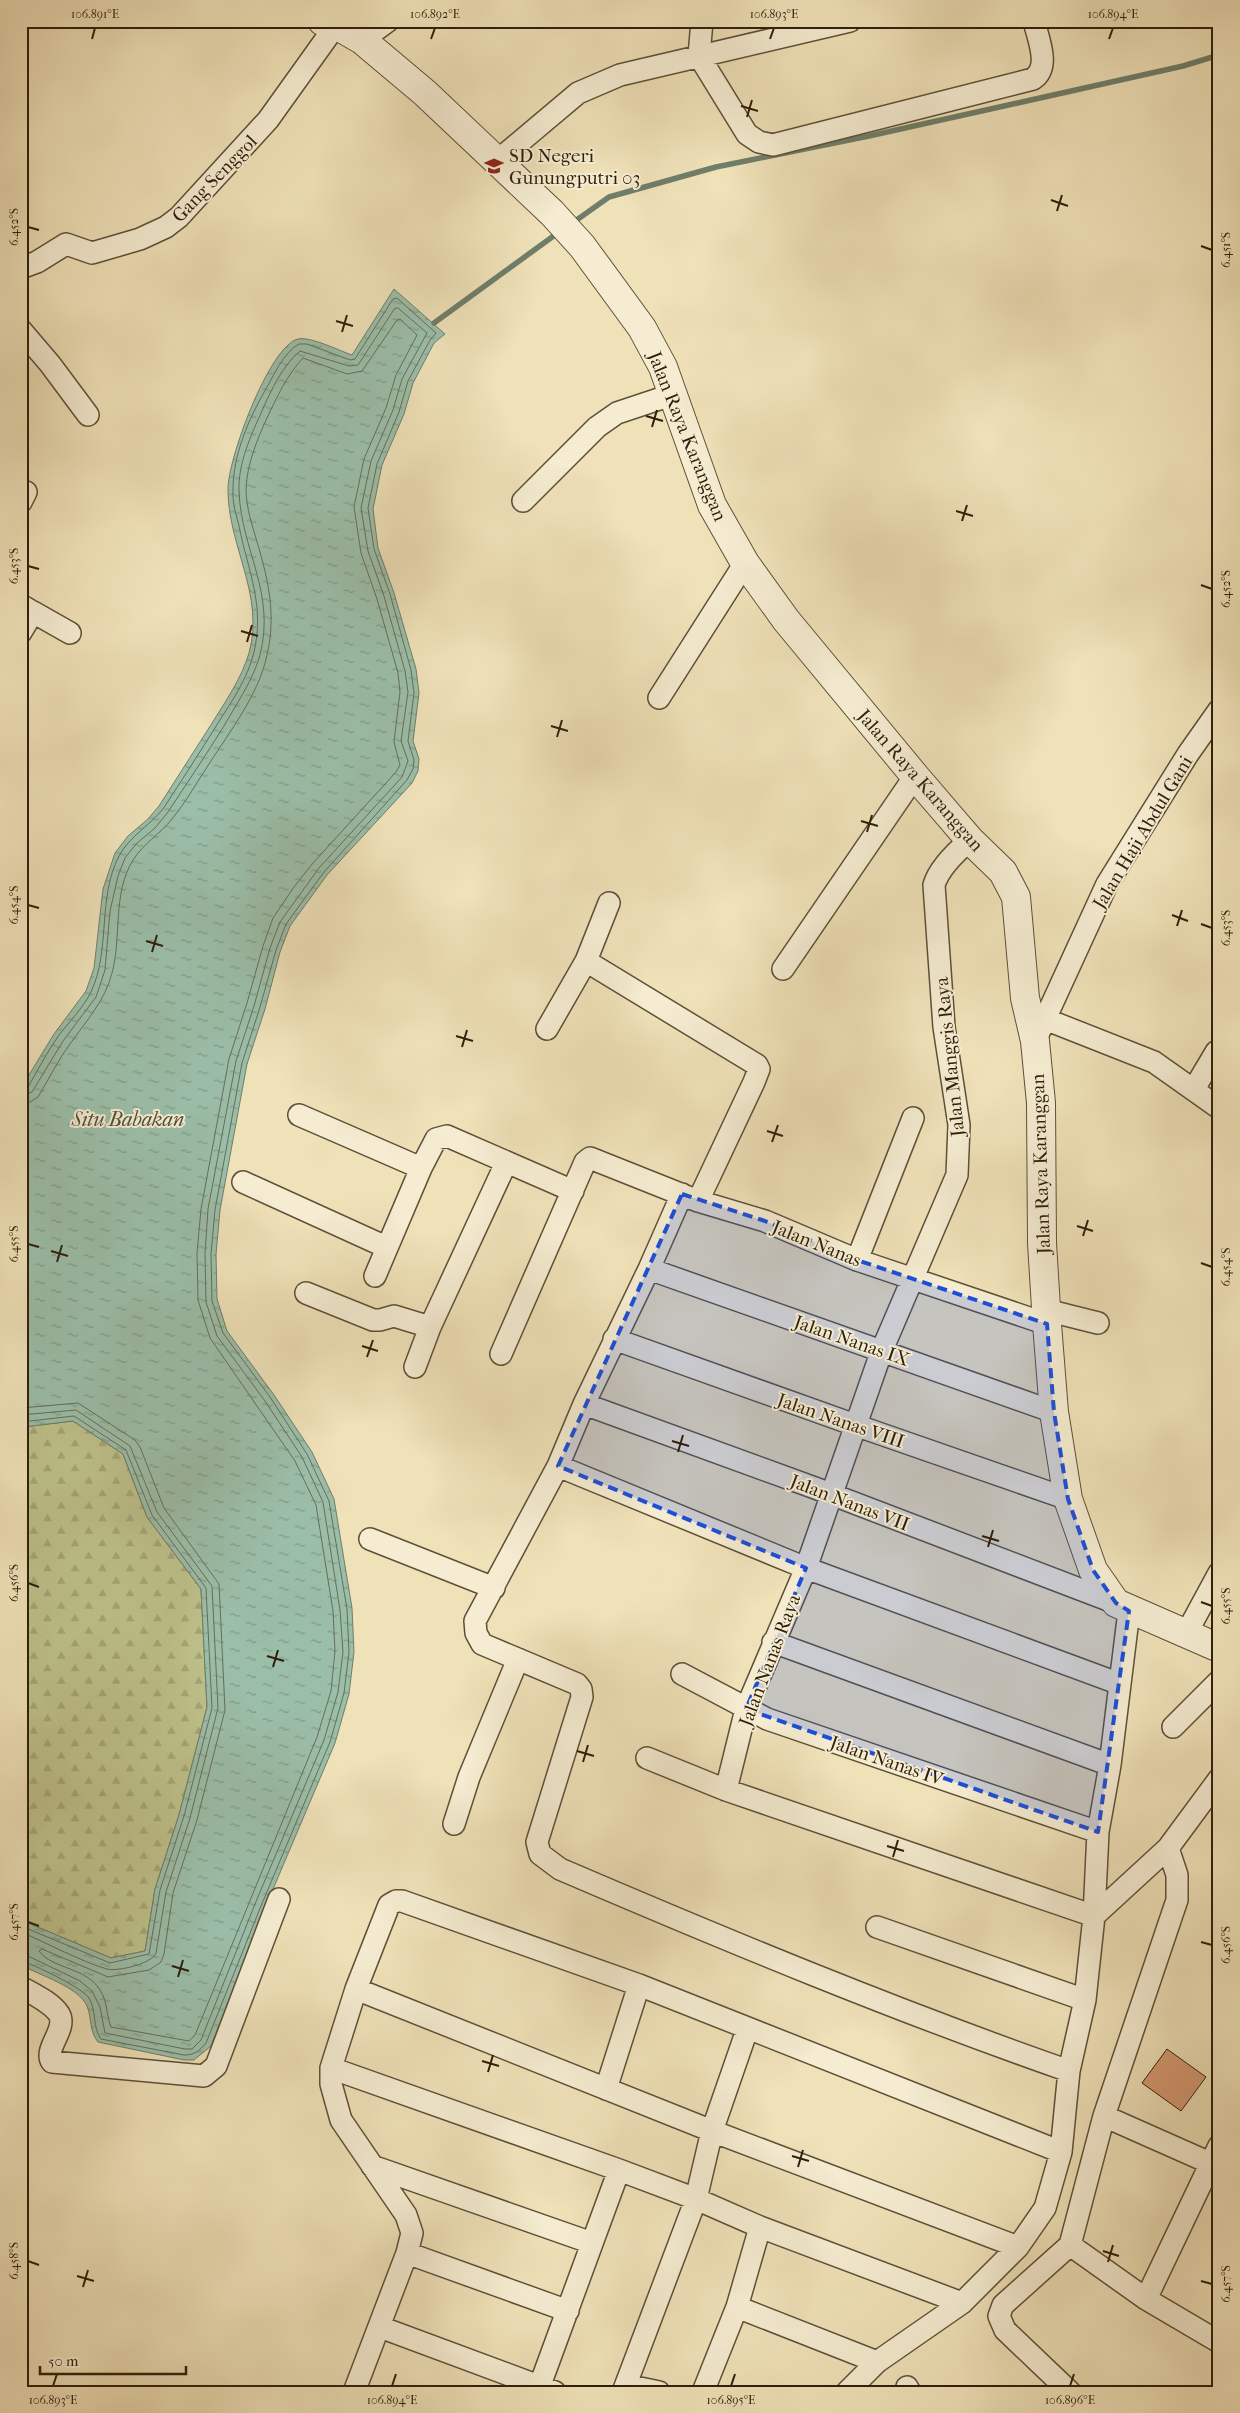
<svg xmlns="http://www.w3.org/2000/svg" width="1240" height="2413" viewBox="0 0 1240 2413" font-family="'IM FELL French Canon',serif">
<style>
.forest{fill:url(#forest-firs);stroke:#76704b}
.water{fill:url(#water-ripples);stroke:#6f7e6a}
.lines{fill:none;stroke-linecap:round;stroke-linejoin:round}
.shore{stroke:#646e5a;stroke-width:1}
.stream{stroke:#6f7e6a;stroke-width:5.5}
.building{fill:#d69972;stroke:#2e1f0b}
.minor-casing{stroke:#5e5036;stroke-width:24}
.tertiary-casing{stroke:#5e5036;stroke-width:30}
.minor{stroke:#f5ecd1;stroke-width:21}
.tertiary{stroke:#f5ecd1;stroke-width:28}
.marked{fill:#1d4ed8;fill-opacity:0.2;stroke:#1d4ed8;stroke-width:4;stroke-dasharray:10 6;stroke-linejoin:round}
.ticks{fill:none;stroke:#2e1f0b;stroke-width:2}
.labels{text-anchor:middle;stroke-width:4;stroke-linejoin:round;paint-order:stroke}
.poi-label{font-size:19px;fill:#2e1f0b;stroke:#f5ecd1;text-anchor:start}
.street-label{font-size:19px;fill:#2e1f0b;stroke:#f5ecd1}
.water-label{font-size:20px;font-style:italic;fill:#4f4f3a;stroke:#f5ecd1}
.neatline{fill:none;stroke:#2e1f0b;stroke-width:2}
.ticks-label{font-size:12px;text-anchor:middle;fill:#2e1f0b}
</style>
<defs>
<pattern id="forest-firs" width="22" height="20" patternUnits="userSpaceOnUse" patternTransform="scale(1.25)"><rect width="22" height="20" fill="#bec18b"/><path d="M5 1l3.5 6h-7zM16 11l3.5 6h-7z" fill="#a4a577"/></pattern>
<pattern id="water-ripples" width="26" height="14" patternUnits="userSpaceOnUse" patternTransform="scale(1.25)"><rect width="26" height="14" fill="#9bbea9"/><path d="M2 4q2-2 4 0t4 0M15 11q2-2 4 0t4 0" fill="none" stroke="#7f9a88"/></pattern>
</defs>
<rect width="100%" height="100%" fill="#efe1b8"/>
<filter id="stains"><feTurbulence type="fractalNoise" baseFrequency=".004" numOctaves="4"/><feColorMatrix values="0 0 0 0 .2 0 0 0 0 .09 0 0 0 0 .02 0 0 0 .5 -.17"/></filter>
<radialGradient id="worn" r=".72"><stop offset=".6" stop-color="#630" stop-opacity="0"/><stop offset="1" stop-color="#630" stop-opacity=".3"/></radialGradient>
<path class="forest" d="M73 1421 123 1454 147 1517 201 1589 207 1707 179 1815 155 1889 145 1951 111 1958 21 1920V1429L23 1427Z"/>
<path class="water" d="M394 289 445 334 434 343 413 383 404 414 382 465 373 509 378 548 394 593 416 669 419 693 413 741 419 759 418 771 412 783 327 875 290 926 280 952 265 1009 247 1064 220 1210 216 1254 217 1299 227 1331 274 1395 312 1452 334 1499 352 1608 354 1652 349 1694 335 1743 265 1908 211 2046 194 2060H184L98 2042C89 2031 92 2018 87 2006 79 1987 39 1975 21 1965V1920L111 1958 145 1951 155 1889 179 1815 207 1707 201 1589 147 1517 123 1454 73 1421 23 1427 21 1429V1088L54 1034 86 991 94 968 103 889 115 853 128 836 148 819 159 806C177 777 196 749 214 720 227 699 242 677 249 653 265 595 228 546 228 490 227 461 269 346 298 339 310 336 340 351 352 355Z"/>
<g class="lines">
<path class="shore" d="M21 1090 28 1087C38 1070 47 1052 59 1035 69 1022 83 1008 91 992 111 949 97 899 119 856 129 837 150 825 163 809 182 780 200 752 218 723 232 701 248 678 254 652 265 605 248 571 239 526 236 514 232 502 233 489 233 455 249 418 266 389 274 375 283 353 299 344H307L350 360 355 359 393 299 397 298 436 333 430 340 408 381 399 412 377 464 368 508 374 549 390 594 411 670 414 693 408 741 414 760 413 769 407 780 324 872 286 924 276 950 260 1007 242 1063 215 1210 211 1254 212 1301 223 1333 270 1397 307 1454 329 1501 347 1609 349 1652 344 1693 330 1742 261 1906 206 2043C199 2051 195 2055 184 2055L101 2039C92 2027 97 2011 89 1998 84 1989 32 1963 21 1961
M21 1096 32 1092 63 1041 96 997 105 970 110 911 118 876 125 858 136 844 155 828 168 812C187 783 206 755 224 726 237 703 253 680 260 655 276 592 241 550 239 491 238 463 251 435 262 411 271 390 283 365 300 351L349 366 358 365 395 308H398L427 333 402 379 393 410 371 461 361 508 368 551 384 596 405 671 408 692 401 741 408 761 402 777 319 868 280 922 270 948 254 1006 236 1061 208 1209 205 1254 206 1302 217 1336 265 1401 302 1457 323 1502 340 1610 343 1652 338 1692 324 1740 255 1904 201 2040 192 2049H185L105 2033 100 2007 92 1991 80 1981 28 1956 21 1955
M21 1104 30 1102 38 1097C49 1079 58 1060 70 1044 86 1021 105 1001 112 973 122 936 112 895 133 860 143 844 160 834 172 819 186 802 197 782 209 764 230 731 259 694 267 655 276 616 269 583 258 545 253 528 246 508 246 489 247 464 257 440 267 418 277 397 287 375 303 358L347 374 362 371 397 320 400 319 417 335 396 375 386 408 364 459 354 507 361 553 377 599 398 673 400 692 394 742 400 765 396 772 313 863 294 887 273 918 263 946 247 1003 229 1059 201 1209 197 1253 198 1300 210 1338 295 1461 316 1505 333 1611 335 1651 331 1691 317 1737 195 2035 189 2041 111 2027C106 2015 108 2002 100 1990 86 1967 52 1969 39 1951L42 1949 108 1977 149 1970 161 1962 164 1954 173 1893 197 1820 225 1710 219 1584 164 1508 140 1447 135 1440 78 1403 21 1408
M21 1415 76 1410 130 1446 157 1512 212 1586 218 1708 190 1818 166 1892 156 1953C153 1963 118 1972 107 1969 82 1962 47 1943 21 1932
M21 1422 74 1416 126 1450 152 1515 206 1588 212 1708 184 1816 160 1890 149 1954 110 1963 21 1926"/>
<path class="stream" d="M571 224 609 197 716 167 869 136 1031 100 1183 66 1219 55
M434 323 559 232"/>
</g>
<path class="building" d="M1167 2049 1206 2077 1181 2111 1142 2083Z"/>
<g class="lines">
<g class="minor-casing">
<path id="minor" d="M702 21 699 56 747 134 759 142 773 145 1033 79C1051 67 1038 39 1034 21
M362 40 388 21
M496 162 578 93 620 75 850 21
M21 268 37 262 66 244 92 253 140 239 166 227 179 217 268 120 336 25
M21 330 50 364 88 415
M523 501 597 427 617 413 674 394
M21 502 26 492
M33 612 70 633
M21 632 33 612 21 605
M659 698 745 563
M586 961 757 1065 759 1069 754 1082 698 1201
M783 969 915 776
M1045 1019 1154 1062 1219 1108
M547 1029 586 961 609 903
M1035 1041 1107 884 1188 754 1219 710
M1194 1089 1216 1052
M299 1115 421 1168
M243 1182 386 1247
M682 1194 649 1269 584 1404 558 1466 475 1621 476 1633 482 1644 577 1684 581 1689 582 1697 537 1842 540 1854 560 1869C728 1941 897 2011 1069 2071
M857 1260 913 1118
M649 1269 1054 1412
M375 1276 421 1168 436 1139 447 1136 573 1191
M306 1293 373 1320H380L394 1316 430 1327
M1046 1310 1098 1323
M614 1339 855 1425 1068 1499
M501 1354 585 1162 590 1158 698 1201 765 1221 857 1260 1047 1324
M415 1367 430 1327 506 1163
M584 1404 815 1488 1116 1603
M558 1466 806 1568 1120 1684
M370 1539 494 1588
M1186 1634 1219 1573
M773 1642 1110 1765
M682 1674 767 1719 1098 1832
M1173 1727 1219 1681
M647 1758 726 1790 1094 1916 1168 1848 1219 1779
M726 1790 746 1709 806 1568 882 1350 957 1175 959 1125 944 1027 934 885C939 868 957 851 970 840
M454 1824 469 1777 518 1659
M877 1927 1085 2000
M21 1987C33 1994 51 2002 59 2014 68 2029 43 2049 52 2062L204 2076 216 2066 279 1899
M356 1989 712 2131 1018 2247
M331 2068 619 2170 696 2199 760 2227 962 2303
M606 2089 639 1985
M1104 2116 1177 1900V1875L1168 1848
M372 2166 592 2243
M1070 2245 1104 2116 1219 2167
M1070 2245 1003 2305 999 2316 1005 2330 1070 2392
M1070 2245 1146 2299 1219 2342
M407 2253 568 2311
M1146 2299 1219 2146
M737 2307 877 2362
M380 2327 555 2392
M540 2385 619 2170
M626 2385 659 2392
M907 2387 910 2392
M354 2392 407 2253 412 2233 406 2215 341 2120 331 2084V2068L356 1989 389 1905 396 1901H402L639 1985 1061 2152
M623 2392 696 2199 712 2131 747 2030
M703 2392 737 2307 760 2227
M847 2392 877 2362 962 2303 1018 2247 1045 2208 1061 2152 1069 2071 1085 2000 1094 1916 1098 1832 1110 1765 1129 1611"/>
</g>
<g class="tertiary-casing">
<path id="tertiary" d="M322 21 336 25 362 40 425 93 552 213 582 246 642 328 663 367 712 505 745 563 786 620 915 776 970 840 1003 872 1016 897 1025 998 1035 1041 1041 1103 1042 1243 1047 1324 1054 1412 1068 1499 1093 1570 1116 1603 1219 1648"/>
</g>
<use href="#minor" class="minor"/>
<use href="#tertiary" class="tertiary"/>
</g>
<path class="marked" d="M682 1194 765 1221 857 1260 1047 1324 1054 1412 1068 1499 1093 1570 1116 1603 1129 1611 1098 1832 746 1709 806 1568 558 1466Z"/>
<path class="ticks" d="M92 39 95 28M431 39 435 28M770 39 774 28M1109 39 1113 28M741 106 758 111M747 117 752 100M1051 200 1068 206M1057 211 1062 195M28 227 39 230M1201 246 1212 250M336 321 353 326M342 332 347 315M646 416 663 421M652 427 657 410M956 511 973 516M962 521 967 505M28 566 39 569M1201 585 1212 589M241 631 258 636M247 642 252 625M551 726 568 731M557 737 562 720M861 821 878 826M867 832 872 815M28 905 39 908M1172 915 1188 921M1201 924 1212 928M1177 926 1182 910M146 941 163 946M152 952 157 935M456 1036 473 1041M462 1047 467 1030M767 1131 783 1136M772 1142 778 1125M1077 1226 1093 1231M1083 1236 1088 1220M28 1244 39 1247M51 1251 68 1256M57 1262 62 1245M1201 1263 1212 1267M362 1346 378 1351M367 1357 373 1340M672 1441 689 1446M678 1452 683 1435M982 1536 999 1541M988 1547 993 1530M28 1583 39 1587M1201 1602 1212 1606M267 1656 284 1661M273 1667 278 1650M577 1751 594 1756M583 1762 588 1745M887 1846 904 1851M893 1857 898 1840M28 1922 39 1926M1201 1942 1212 1945M172 1966 189 1971M178 1977 183 1960M482 2061 499 2066M488 2072 493 2055M792 2156 809 2161M798 2167 803 2150M1103 2251 1119 2256M28 2261 39 2265M1108 2262 1113 2245M77 2276 94 2281M1201 2281 1212 2284M83 2287 88 2270M53 2386 57 2374M392 2386 396 2374M731 2386 735 2374M1070 2386 1074 2374"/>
<defs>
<g id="school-bare" transform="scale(1.5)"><path d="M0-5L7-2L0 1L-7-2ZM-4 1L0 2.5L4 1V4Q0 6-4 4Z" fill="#8f2418" stroke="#f5ecd1" stroke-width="2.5" paint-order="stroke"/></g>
</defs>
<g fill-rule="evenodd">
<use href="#school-bare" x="494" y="166"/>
</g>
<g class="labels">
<g class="poi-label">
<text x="509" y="162">SD Negeri<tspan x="509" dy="22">Gunungputri 03</tspan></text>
</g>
<g class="street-label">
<text transform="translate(214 178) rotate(-46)" y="7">Gang Senggol</text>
<text transform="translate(688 436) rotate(68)" y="7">Jalan Raya Karanggan</text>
<text transform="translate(921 780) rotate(49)" y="7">Jalan Raya Karanggan</text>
<text transform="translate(1142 832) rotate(-59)" y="7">Jalan Haji Abdul Gani</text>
<text transform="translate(949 1057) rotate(-96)" y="7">Jalan Manggis Raya</text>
<text transform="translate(1040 1164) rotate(-92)" y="7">Jalan Raya Karanggan</text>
<text transform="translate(817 1243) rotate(22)" y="7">Jalan Nanas</text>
<text transform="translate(852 1340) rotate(19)" y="7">Jalan Nanas IX</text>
<text transform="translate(841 1420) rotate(19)" y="7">Jalan Nanas VIII</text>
<text transform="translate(850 1502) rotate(21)" y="7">Jalan Nanas VII</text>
<text transform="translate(769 1660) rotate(-69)" y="7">Jalan Nanas Raya</text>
<text transform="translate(887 1760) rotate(19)" y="7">Jalan Nanas IV</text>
</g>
<g class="water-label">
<text x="128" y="1126">Situ Babakan</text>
</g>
</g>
<rect width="1240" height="2413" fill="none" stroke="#efe1b8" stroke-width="55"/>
<path d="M40 2366v8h146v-8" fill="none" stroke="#2e1f0b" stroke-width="2.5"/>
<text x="48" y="2366" font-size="15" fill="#2e1f0b" stroke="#f5ecd1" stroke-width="4" paint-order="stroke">50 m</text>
<rect x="28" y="28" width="1184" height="2358" class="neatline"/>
<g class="ticks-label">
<text x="95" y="18">106.891°E</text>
<text x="435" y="18">106.892°E</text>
<text x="774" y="18">106.893°E</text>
<text x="1113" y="18">106.894°E</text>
<text transform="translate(14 227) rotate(-90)" y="4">6.452°S</text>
<text transform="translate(1226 250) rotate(-90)" y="4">6.451°S</text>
<text transform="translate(14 566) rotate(-90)" y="4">6.453°S</text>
<text transform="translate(1226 589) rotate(-90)" y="4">6.452°S</text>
<text transform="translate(14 905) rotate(-90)" y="4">6.454°S</text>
<text transform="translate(1226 928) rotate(-90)" y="4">6.453°S</text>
<text transform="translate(14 1244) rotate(-90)" y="4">6.455°S</text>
<text transform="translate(1226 1267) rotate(-90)" y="4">6.454°S</text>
<text transform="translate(14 1583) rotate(-90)" y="4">6.456°S</text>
<text transform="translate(1226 1606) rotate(-90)" y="4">6.455°S</text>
<text transform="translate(14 1922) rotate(-90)" y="4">6.457°S</text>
<text transform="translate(1226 1945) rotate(-90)" y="4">6.456°S</text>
<text transform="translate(14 2261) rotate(-90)" y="4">6.458°S</text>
<text transform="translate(1226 2284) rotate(-90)" y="4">6.457°S</text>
<text x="53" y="2404">106.893°E</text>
<text x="392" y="2404">106.894°E</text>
<text x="731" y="2404">106.895°E</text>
<text x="1070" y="2404">106.896°E</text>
</g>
<rect width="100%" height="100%" filter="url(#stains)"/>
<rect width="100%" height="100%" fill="url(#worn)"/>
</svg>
